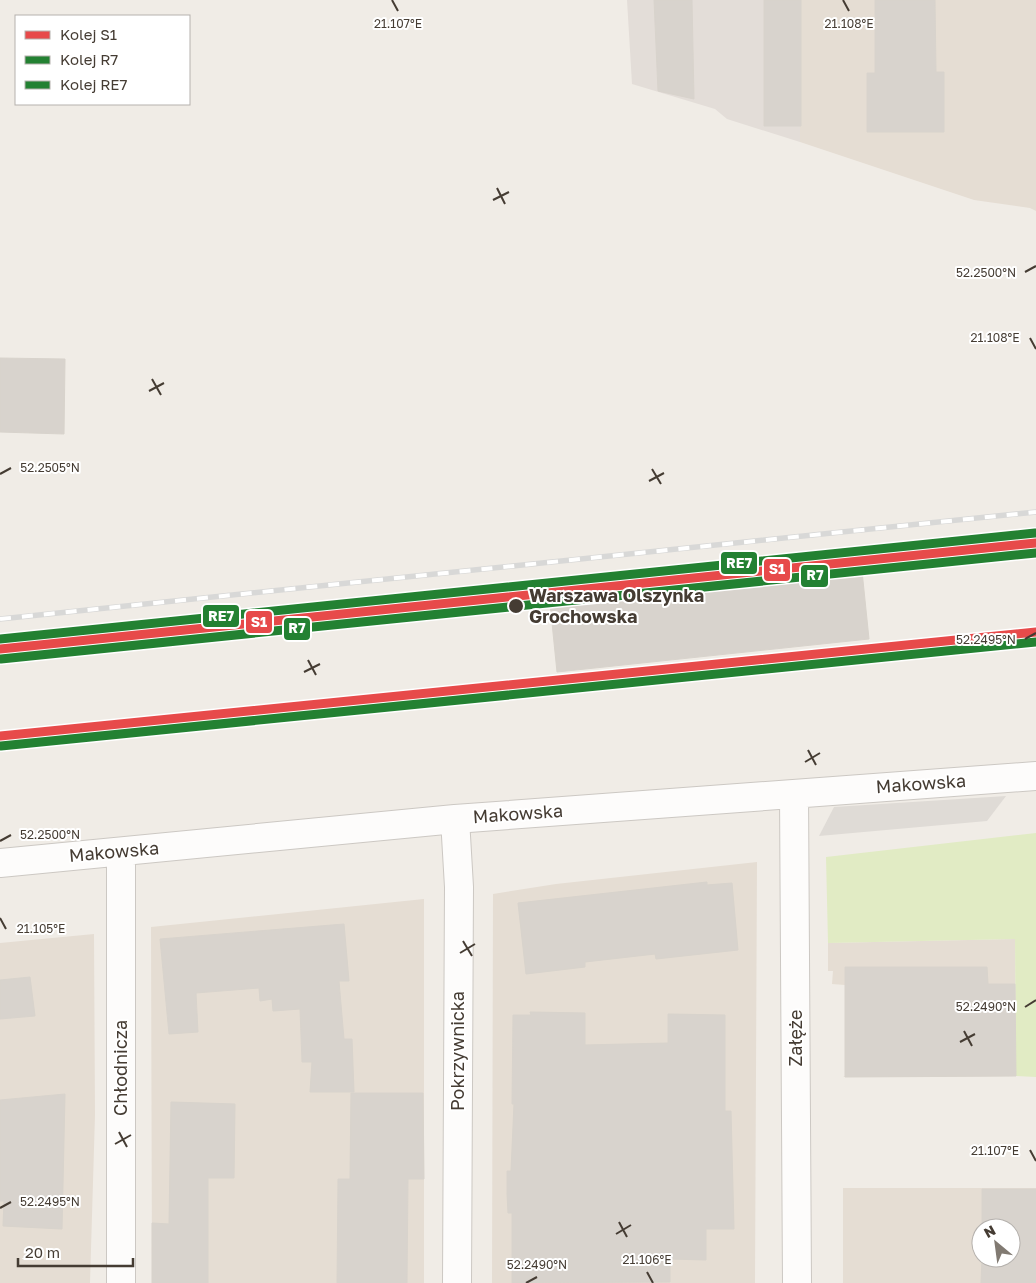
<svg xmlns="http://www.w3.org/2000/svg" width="1036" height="1283" viewBox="0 0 1036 1283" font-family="'Golos Text',sans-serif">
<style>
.residential{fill:#e5ddd3;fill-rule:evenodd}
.industrial{fill:#e3ddd8}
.green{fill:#e1ebc4}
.parking{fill:#dfdbd6}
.building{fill:#d8d3cd;stroke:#d8d3cc}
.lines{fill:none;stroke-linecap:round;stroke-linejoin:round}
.street-casing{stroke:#ccc8c3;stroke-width:30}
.street{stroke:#fdfcfb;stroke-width:28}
.rail-casing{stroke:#d8d8d7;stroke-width:5.5}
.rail{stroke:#fff;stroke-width:4;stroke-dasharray:11;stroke-linecap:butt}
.rail-1-casing{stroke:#fff;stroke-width:12}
.rail-2-casing{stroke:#fff;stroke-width:12}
.rail-3-casing{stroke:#fff;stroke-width:12}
.rail-1{stroke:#e74a4a;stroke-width:9}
.rail-2{stroke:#238132;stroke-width:9}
.rail-3{stroke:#238132;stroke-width:9}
.ticks{fill:none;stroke:#453c33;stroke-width:2}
.stop-dot{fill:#453c33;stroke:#fff;stroke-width:2}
.labels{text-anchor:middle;stroke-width:4;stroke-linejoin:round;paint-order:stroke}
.stop-label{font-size:18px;font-weight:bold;fill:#453c33;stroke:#fff;text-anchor:start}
.street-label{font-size:18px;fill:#453c33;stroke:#fff}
.ticks-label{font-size:12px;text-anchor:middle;fill:#453c33;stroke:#fff;stroke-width:4;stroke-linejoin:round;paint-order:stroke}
.line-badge{stroke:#fff;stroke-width:2}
.badge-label{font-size:14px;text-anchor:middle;font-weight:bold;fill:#fff}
</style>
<rect width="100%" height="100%" fill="#f0ece6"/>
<path class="residential" d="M800 0H1036V211L1030 208 974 200 800 142Z
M757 862 755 1283H492L493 894 556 884Z
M424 899V1283H152L151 927Z
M94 934 95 1115 90 1283H0V943Z
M1015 939 1016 1076 843 1077 845 1076V985L832 984 833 971H828V943Z
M843 1188H1036V1283H843ZM981 1228H1011V1258H981Z"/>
<path class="industrial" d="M627 0H800V142L727 119 715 109 632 84Z"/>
<path class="green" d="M1036 833V1077L1016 1076 1015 939 828 943 826 857Z"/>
<path class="parking" d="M1006 796 987 821 819 836 834 807Z"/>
<path class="building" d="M654 0H692L694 99 658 91Z
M764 0H801V126H764Z
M875 0H935L936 72H944V132H867V73H875Z
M0 358 65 359 64 434 0 432Z
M862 571 869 639 557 672 550 603Z
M707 882V885L732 883 738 950 656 959 655 954 585 962V967L526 974 518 903Z
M344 924 349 981H339L344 1039H352L354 1092H310L312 1062H302L300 1009 273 1011 272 999 260 1001 259 988 196 993 198 1032 169 1034 160 939Z
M845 967H987L988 984H1015L1016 1076 845 1077Z
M30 977 35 1016 0 1019V980Z
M530 1012 585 1013V1045L668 1043V1014L725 1015V1111H731L734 1229H706V1260L670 1259V1282L512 1283V1213H508L507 1193V1171H511L514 1104H512L513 1015H531Z
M351 1093H423L424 1179H408L407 1283H337L338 1179H350Z
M65 1094 62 1229 3 1226 4 1201H0V1100Z
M171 1102 235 1104 234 1178H208V1283H152V1223L169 1224Z
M982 1189H1036V1283H981L982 1258H1011V1228H982Z"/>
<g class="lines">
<g class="street-casing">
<path id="street" d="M794 794 797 1283
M455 819 459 887 457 1283
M0 863 455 819 1036 776
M121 1283V852"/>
</g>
<use href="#street" class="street"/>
<g class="rail-casing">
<path id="rail" d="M0 619 1036 512"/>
</g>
<use href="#rail" class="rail"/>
<g class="rail-1-casing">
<path id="rail-1" d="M0 649 1036 543
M0 736 1036 632"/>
</g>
<g class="rail-2-casing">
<path id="rail-2" d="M1 659 1036 553
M1 746 1036 642"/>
</g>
<g class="rail-3-casing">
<path id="rail-3" d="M0 639 1035 533"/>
</g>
<use href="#rail-1" class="rail-1"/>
<use href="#rail-2" class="rail-2"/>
<use href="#rail-3" class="rail-3"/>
</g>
<path class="ticks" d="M392 0 398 11M843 0 849 11M497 188 505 204M493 200 509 192M1025 272 1036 266M1030 338 1036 349M152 379 161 395M149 391 164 383M652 469 661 484M0 474 11 468M649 481 664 473M1025 639 1036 633M308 660 316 675M304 672 320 664M808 750 816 765M805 762 820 753M0 841 11 835M0 918 6 929M463 941 472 956M460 953 475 944M1025 1007 1036 1000M964 1031 972 1046M960 1042 975 1034M119 1132 127 1147M115 1144 131 1135M1030 1150 1036 1161M0 1208 11 1202M619 1222 627 1237M616 1234 631 1225M647 1272 653 1283M526 1283 537 1277"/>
<circle class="stop-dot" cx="516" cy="606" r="8"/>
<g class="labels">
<g class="stop-label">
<text x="529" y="602">Warszawa Olszynka<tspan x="529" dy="21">Grochowska</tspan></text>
</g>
<g class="street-label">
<text transform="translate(921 784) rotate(-4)" y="6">Makowska</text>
<text transform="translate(518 814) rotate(-4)" y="6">Makowska</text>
<text transform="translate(114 852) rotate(-5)" y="6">Makowska</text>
<text transform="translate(796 1038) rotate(-90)" y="6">Załęże</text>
<text transform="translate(458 1051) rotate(-90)" y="6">Pokrzywnicka</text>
<text transform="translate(121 1068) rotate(-90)" y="6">Chłodnicza</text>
</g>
</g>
<g class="ticks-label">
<text x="398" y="28">21.107°E</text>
<text x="849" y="28">21.108°E</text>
<text x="986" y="277">52.2500°N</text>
<text x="995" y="342">21.108°E</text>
<text x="50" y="472">52.2505°N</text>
<text x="986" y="644">52.2495°N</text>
<text x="50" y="839">52.2500°N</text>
<text x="41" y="933">21.105°E</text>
<text x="986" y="1011">52.2490°N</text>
<text x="995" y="1155">21.107°E</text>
<text x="50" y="1206">52.2495°N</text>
<text x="647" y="1264">21.106°E</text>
<text x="537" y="1269">52.2490°N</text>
</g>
<g class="line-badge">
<rect x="720" y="551" width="38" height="24" rx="5" fill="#238132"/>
<rect x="763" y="558" width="28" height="24" rx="5" fill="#e74a4a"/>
<rect x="800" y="564" width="29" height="24" rx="5" fill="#238132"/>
<rect x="202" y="604" width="38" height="24" rx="5" fill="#238132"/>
<rect x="245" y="610" width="28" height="24" rx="5" fill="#e74a4a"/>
<rect x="283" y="617" width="28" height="24" rx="5" fill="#238132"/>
</g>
<g class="badge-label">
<text x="739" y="568">RE7</text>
<text x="777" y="574">S1</text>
<text x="815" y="580">R7</text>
<text x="221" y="621">RE7</text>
<text x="259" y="627">S1</text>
<text x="297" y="633">R7</text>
</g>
<rect x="15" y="15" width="175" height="90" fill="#ffffff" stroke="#b5b1ad"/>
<rect x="25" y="31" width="25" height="8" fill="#e74a4a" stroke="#b5b1ad"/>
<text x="60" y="40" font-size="15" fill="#453c33">Kolej S1</text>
<rect x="25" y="56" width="25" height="8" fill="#238132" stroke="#b5b1ad"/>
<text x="60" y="65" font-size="15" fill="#453c33">Kolej R7</text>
<rect x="25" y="81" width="25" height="8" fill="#238132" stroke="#b5b1ad"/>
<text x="60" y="90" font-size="15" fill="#453c33">Kolej RE7</text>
<g transform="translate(996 1243) rotate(331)"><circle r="24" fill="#ffffff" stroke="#b5b1ad"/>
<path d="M0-4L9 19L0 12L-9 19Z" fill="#817a72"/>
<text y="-8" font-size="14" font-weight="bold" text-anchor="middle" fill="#453c33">N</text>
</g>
<path d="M18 1258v8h115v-8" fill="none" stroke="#453c33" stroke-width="2.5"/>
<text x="25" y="1258" font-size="15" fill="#453c33" stroke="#ffffff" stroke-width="4" paint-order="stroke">20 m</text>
</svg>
